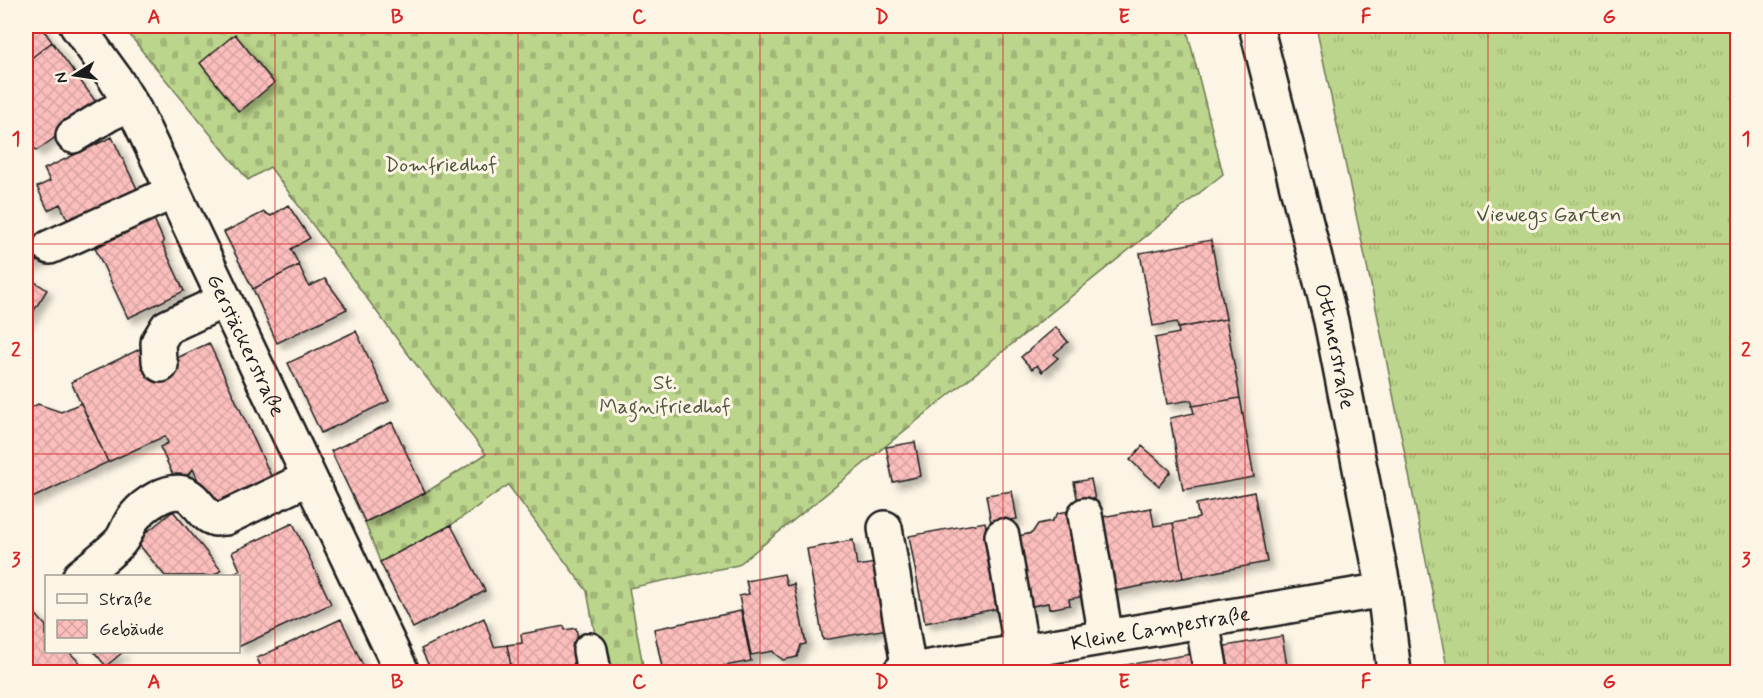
<svg xmlns="http://www.w3.org/2000/svg" width="1763" height="698" viewBox="0 0 1763 698" font-family="Mynerve,sans-serif">
<style>
.grass{fill:url(#grass-tufts);stroke:#6c7854;stroke-width:1.5}
.cemetery{fill:url(#cemetery-stones);stroke:#6c7854;stroke-width:1.5}
.building{fill:url(#building-cross-hatch);stroke:#1c1c1c;stroke-width:1.5;filter:url(#shadow)}
.lines{fill:none;stroke-linecap:round;stroke-linejoin:round}
.minor-casing{stroke:#1c1c1c;stroke-width:38}
.minor{stroke:#fcf5e5;stroke-width:33}
.grid{fill:none;stroke:#d62828;stroke-width:1.5;stroke-opacity:0.55}
.labels{text-anchor:middle;stroke-width:6;stroke-linejoin:round;paint-order:stroke}
.park-label{font-size:21px;fill:#4c543e;stroke:#fcf5e5}
.street-label{font-size:21px;fill:#1c1c1c;stroke:#fcf5e5}
.neatline{fill:none;stroke:#d62828;stroke-width:2}
.grid-label{font-size:20px;text-anchor:middle;font-weight:bold;fill:#d62828}
</style>
<defs>
<pattern id="grass-tufts" width="24" height="20" patternUnits="userSpaceOnUse" patternTransform="scale(1.5)"><rect width="24" height="20" fill="#bcd58c"/><path d="M3 7l-1-3M5 7V3M7 7l1-3M15 17l-1-3M17 17v-4M19 17l1-3" fill="none" stroke="#a1b678"/></pattern>
<pattern id="cemetery-stones" width="16" height="16" patternUnits="userSpaceOnUse" patternTransform="scale(1.5)"><rect width="16" height="16" fill="#bcd58c"/><path d="M2 7V4a2 2 0 0 1 4 0v3zM10 15v-3a2 2 0 0 1 4 0v3z" fill="#a1b678"/></pattern>
<pattern id="building-cross-hatch" width="8" height="8" patternUnits="userSpaceOnUse" patternTransform="scale(1.5)"><rect width="8" height="8" fill="#fbbebc"/><path d="M0 0l8 8M0 8l8-8" fill="none" stroke="#d7a3a1"/></pattern>
<filter id="shadow"><feDropShadow dx="5.5" dy="5.5" stdDeviation="3" flood-color="#0004"/></filter>
</defs>
<rect width="100%" height="100%" fill="#fcf5e5"/>
<filter id="ink" filterUnits="userSpaceOnUse"><feTurbulence type="fractalNoise" baseFrequency=".0167" numOctaves="2"/><feDisplacementMap in="SourceGraphic" scale="12" xChannelSelector="R" yChannelSelector="G"/><feConvolveMatrix kernelMatrix="1 2 1 2 8 2 1 2 1" color-interpolation-filters="sRGB"/></filter>
<g filter="url(#ink)">
<path class="grass" d="M1316 26H1737V672H1448L1377 313Z"/>
<path class="cemetery" d="M123 26H1186L1223 174 738 565 629 588 644 672H602L587 591 508 485 451 525 380 562 365 522 425 493 486 454 408 354 270 167 248 180 143 52Z"/>
<path class="building" d="M26 26H41L52 42 26 62Z
M235 34 274 83 239 112 200 63Z
M52 42 99 106 36 151 26 135V62Z
M112 137 140 195 71 227 60 204 48 210 37 187 50 181 44 169Z
M288 205 310 238 291 249 299 265 253 289 224 232 264 212 271 216Z
M154 219 164 242 162 243 184 291 128 318 95 248Z
M34 231 47 257 26 267V235Z
M1211 240 1226 319 1178 328 1177 322 1153 326 1140 253Z
M299 265 309 286 325 279 347 309 277 343 253 289Z
M26 276 47 290 26 323Z
M1226 319 1240 398 1193 406 1191 400 1167 404 1155 338 1179 333 1178 328Z
M1056 327 1068 342 1054 354 1058 358 1042 372 1037 365 1032 369 1021 357Z
M356 331 389 401 321 433 288 363Z
M209 343 272 478 210 507 193 469 186 477 176 481 160 447 168 443 165 436 108 462 71 382 142 348 151 370Z
M1240 398 1254 477 1183 490 1170 418 1194 413 1192 406Z
M81 403 108 462 26 501V410L38 404 61 412Z
M392 422 425 493 365 522 331 451Z
M915 442 921 476 893 482 886 447Z
M1142 446 1171 471 1159 486 1130 460Z
M1091 479 1096 506 1079 508 1074 482Z
M1012 491 1017 519 991 523 986 495Z
M1254 492 1267 562 1183 578 1173 523 1199 518 1196 504Z
M1151 508 1154 526 1173 523 1183 578 1105 593 1091 519Z
M1075 510 1090 595 1069 599 1070 605 1049 609 1048 603 1022 608 1009 538 1032 533 1038 524 1052 521 1058 513Z
M173 511 221 570 213 576H165L136 541Z
M985 522 1001 608 925 623 909 536Z
M293 523 331 604 238 647V576H231L240 570 232 552Z
M451 525 485 591 413 628 380 562Z
M853 540 857 566 882 562 894 628 823 640 807 549Z
M784 574 787 586 794 584 806 644 801 645 797 657 783 660 774 653 773 651 751 655 739 596 749 594 746 581Z
M31 609 46 626V652H69L79 662 67 672H26V614Z
M741 611 751 661 693 672H663L654 629Z
M484 618 494 647 507 645 512 672H432L421 649Z
M341 619 366 672H263L257 658Z
M564 626 565 630 576 628 582 660 589 672H512L507 645 522 643 521 634Z
M1282 636 1288 672H1224L1220 647Z
M94 652H123L106 666Z
M1191 654 1194 672H1121L1120 666Z
M1120 666 1121 672H1081Z"/>
<g class="lines">
<g class="minor-casing">
<g id="minor">
<path id="s1" d="M77 26 114 77 135 111 402 672"/>
<path id="s2" d="M1256 26 1331 321 1384 590 1394 672"/>
<path d="M73 136 109 114 131 104"/>
<path d="M50 247 173 192"/>
<path d="M161 365 159 361 158 342 167 327 225 300"/>
<path d="M1085 515 1106 637"/>
<path d="M885 528 909 671"/>
<path d="M1002 536 1022 652 1034 668"/>
<path d="M80 576C93 566 107 555 119 543 126 536 128 524 135 516 145 504 167 489 183 493 197 497 202 516 215 519 218 519 221 518 225 518L309 478"/>
<path d="M1202 621 1211 672"/>
<path d="M590 650 594 672"/>
<path id="s3" d="M900 672 1384 590"/>
</g>
</g>
<use href="#minor" class="minor"/>
</g>
</g>
<path class="grid" d="M275 26V672M518 26V672M760 26V672M1003 26V672M1245 26V672M1488 26V672M26 244H1738M26 454H1738"/>
<g class="labels">
<g class="park-label">
<text x="441" y="171">Domfriedhof</text>
<text x="1549" y="221">Viewegs Garten</text>
<text x="665" y="389">St.<tspan x="665" dy="24">Magnifriedhof</tspan></text>
</g>
<g class="street-label">
<text dy="7" stroke="none"><textPath href="#s1" startOffset="362">Gerstäckerstraße</textPath></text>
<text dy="7" stroke="none"><textPath href="#s2" startOffset="330">Ottmerstraße</textPath></text>
<text dy="7" stroke="none"><textPath href="#s3" startOffset="264">Kleine Campestraße</textPath></text>
</g>
</g>
<rect width="1763" height="698" fill="none" stroke="#fcf5e5" stroke-width="66"/>
<rect x="45" y="575" width="195" height="78" fill="#fcf5e5" stroke="#a29e95" stroke-width="1.5"/>
<rect x="57" y="594" width="30" height="9" fill="#fcf5e5" stroke="#a29e95" stroke-width="1.5"/>
<text x="99" y="605" font-size="18" fill="#1c1c1c">Straße</text>
<rect x="57" y="620" width="30" height="18" fill="url(#building-cross-hatch)" stroke="#a29e95" stroke-width="1.5"/>
<text x="99" y="635" font-size="18" fill="#1c1c1c">Gebäude</text>
<g transform="translate(75 75) rotate(258)" stroke="#fcf5e5" stroke-width="4.5" paint-order="stroke">
<path d="M0-4.5L10 22L0 15L-10 22Z" fill="#1c1c1c"/>
<text y="-9" font-size="16" font-weight="bold" text-anchor="middle" fill="#1c1c1c">N</text>
</g>
<rect x="33" y="33" width="1697" height="632" class="neatline"/>
<g class="grid-label">
<text x="154" y="23">A</text>
<text x="397" y="23">B</text>
<text x="639" y="23">C</text>
<text x="882" y="23">D</text>
<text x="1124" y="23">E</text>
<text x="1366" y="23">F</text>
<text x="1609" y="23">G</text>
<text x="16" y="145">1</text>
<text x="1746" y="145">1</text>
<text x="16" y="356">2</text>
<text x="1746" y="356">2</text>
<text x="16" y="566">3</text>
<text x="1746" y="566">3</text>
<text x="154" y="688">A</text>
<text x="397" y="688">B</text>
<text x="639" y="688">C</text>
<text x="882" y="688">D</text>
<text x="1124" y="688">E</text>
<text x="1366" y="688">F</text>
<text x="1609" y="688">G</text>
</g>
</svg>
